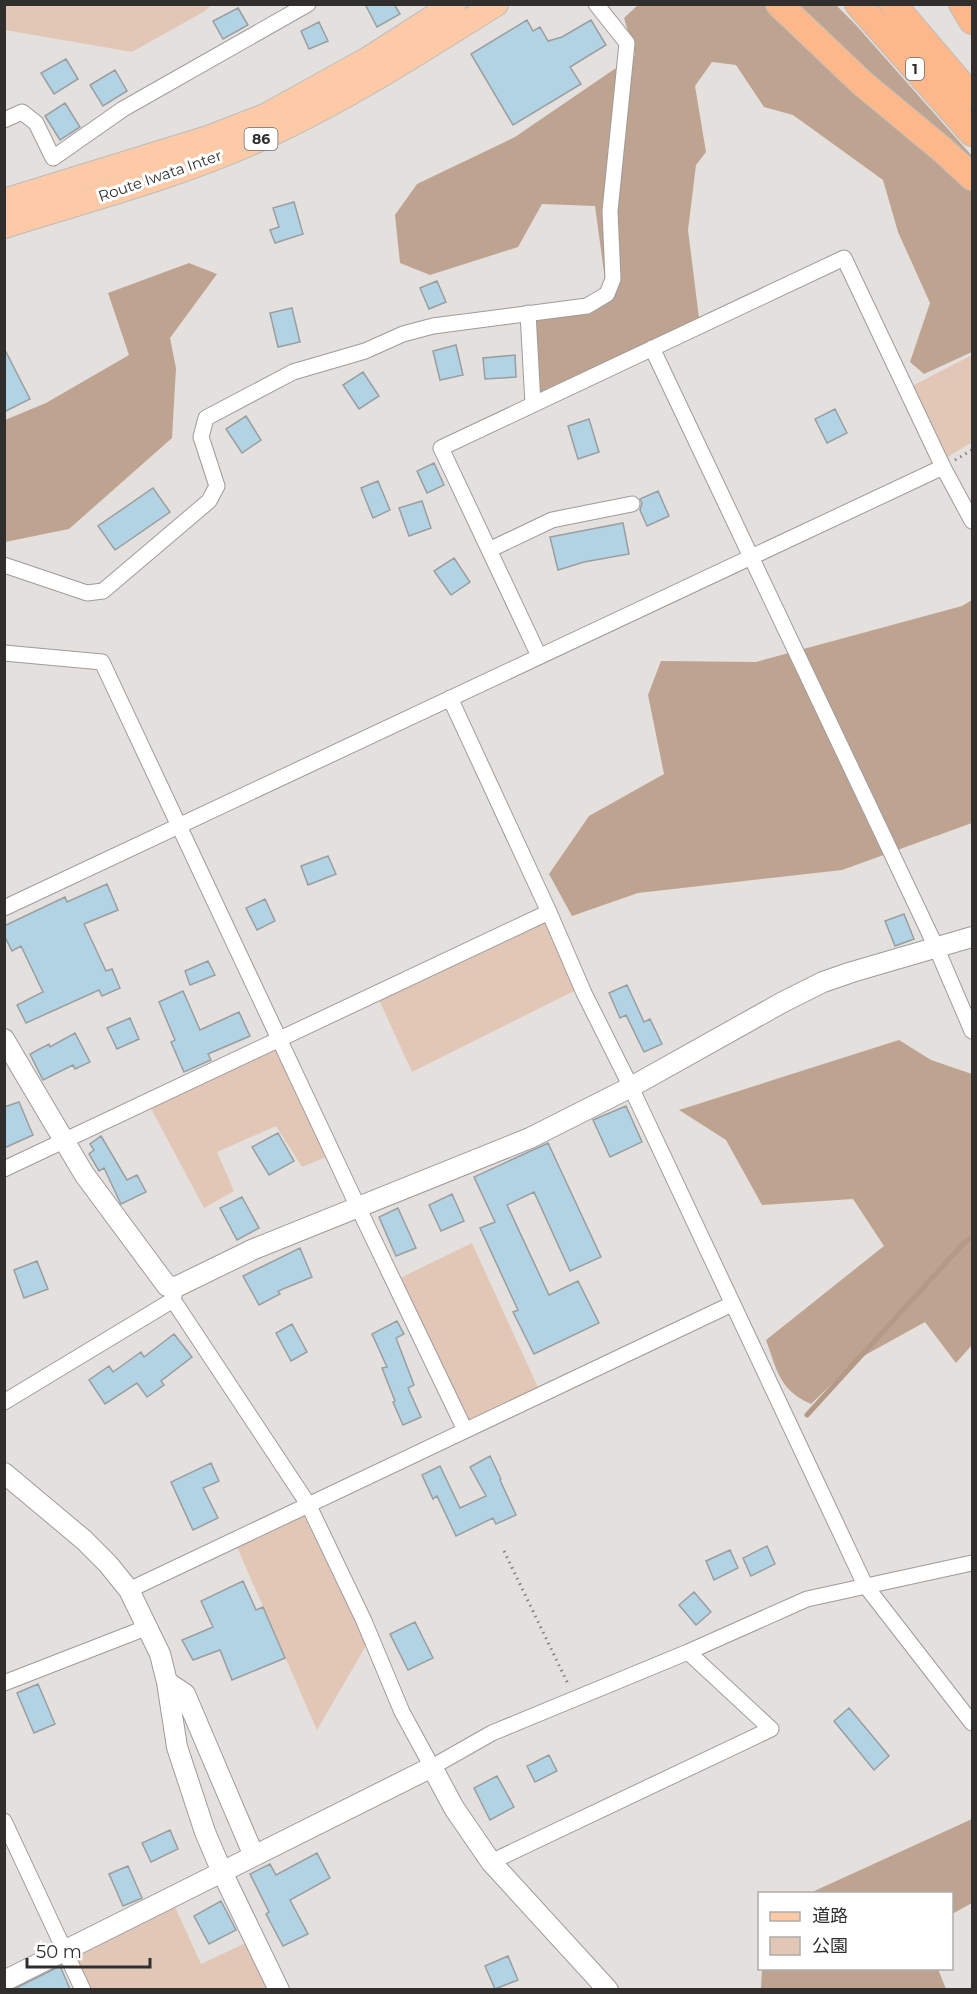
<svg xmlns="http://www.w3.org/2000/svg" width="977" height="1994" viewBox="0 0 977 1994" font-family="Montserrat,'Noto Sans JP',sans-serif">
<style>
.green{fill:#e2c7b7}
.forest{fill:#bfa391}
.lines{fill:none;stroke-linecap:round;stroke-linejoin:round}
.stream{stroke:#b59987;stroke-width:5}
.building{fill:#b2d3e4;stroke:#9a9ea0;stroke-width:1.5}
.minor-casing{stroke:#9f9b99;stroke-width:17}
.tertiary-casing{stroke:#9f9b99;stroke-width:22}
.primary-casing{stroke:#bdbcbc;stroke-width:26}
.trunk-casing{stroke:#bdbcbc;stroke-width:28}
.path{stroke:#83817f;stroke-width:3;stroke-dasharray:1.5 4.5;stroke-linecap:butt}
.minor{stroke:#fff;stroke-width:15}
.tertiary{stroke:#fff;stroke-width:20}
.primary{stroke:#fdcaa7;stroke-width:24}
.trunk{stroke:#fcb88a;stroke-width:26}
.labels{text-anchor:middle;stroke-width:6;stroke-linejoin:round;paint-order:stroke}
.shield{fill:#fff;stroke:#6e6d6d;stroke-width:1.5}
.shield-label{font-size:14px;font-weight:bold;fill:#302f2e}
.street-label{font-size:15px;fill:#302f2e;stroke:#fff}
</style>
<rect width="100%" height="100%" fill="#e4e0dd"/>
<path class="green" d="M4 5 5 4 211 5 205 11 132 52 5 30Z
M972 355V442L946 458 910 387Z
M549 912 582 987 412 1072 376 993Z
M279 1039 333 1154 302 1167 276 1126 217 1152 234 1191 204 1208 147 1101Z
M472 1243 541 1394 463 1425 394 1281Z
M300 1508 367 1644 317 1730 237 1547Z
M171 1898 201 1964 254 1939 279 1989H83L65 1951Z"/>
<path class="forest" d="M638 5H836L855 24 972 156V352L924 374 910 362 930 303 898 232 883 180 793 115 764 107 736 65 712 62 695 86 706 152 696 165 688 230 700 326 533 404 528 313 607 294 595 206 542 204 518 247 430 275 400 263 395 215 417 184 515 137 635 55 624 18Z
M189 263 217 274 170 338 176 368 172 438 69 529 5 542V420L46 403 129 355 108 293Z
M972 600V823L842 870 638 893 572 916 549 874 589 816 664 774 648 695 661 661 756 662 962 606Z
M899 1040 931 1060 972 1074V1345L956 1363 925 1322 858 1359 811 1404C779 1390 777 1370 766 1340L884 1246 853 1199 762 1205 726 1140 679 1110Z
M972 1819V1903L952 1914V1894L810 1893Z
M762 1969H938L946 1989H761Z"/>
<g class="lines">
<path class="stream" d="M807 1415 963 1244 972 1237"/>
</g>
<path class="building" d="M365 4H394L400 14 377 27Z
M238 8 248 25 223 39 213 21Z
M527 20 533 31 540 27 548 41 562 37 591 20 606 45 570 67 581 84 513 125 471 54Z
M319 22 328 41 309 49 301 31Z
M66 59 78 79 54 94 41 73Z
M115 70 127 91 103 106 90 85Z
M65 103 80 127 60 140 45 116Z
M294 202 303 234 275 243 270 230 279 227 273 208Z
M437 281 446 302 429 309 420 288Z
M292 308 300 342 278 347 270 313Z
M456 345 463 375 440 380 433 351Z
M4 348 30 399 4 412Z
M515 355 516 377 485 379 483 358Z
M363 372 379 396 359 409 343 385Z
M835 409 847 433 827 443 815 419Z
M246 416 261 440 242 453 226 429Z
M589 419 599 452 578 459 568 426Z
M434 463 444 485 427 493 417 471Z
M378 481 390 510 373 518 361 488Z
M153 488 170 512 115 550 98 526Z
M658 491 669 516 647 526 640 510 642 503 640 499Z
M422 501 431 528 409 536 399 508Z
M623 523 629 554 584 562 558 570 550 537Z
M454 558 470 582 451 595 434 571Z
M328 856 336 874 308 885 301 866Z
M107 884 118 910 84 924 106 971 112 969 120 988 102 996 99 990 26 1023 17 1005 43 992 21 946 12 951 4 935V926L65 897 67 902Z
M265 899 275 921 257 930 246 908Z
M904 914 914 939 895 946 885 921Z
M208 961 215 975 190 985 185 971Z
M627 985 644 1022 650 1019 662 1044 644 1052 626 1015 620 1018 609 993Z
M183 991 200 1030 239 1012 250 1036 208 1054 211 1060 184 1072 171 1042 175 1040 159 1002Z
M130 1018 139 1039 117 1049 107 1028Z
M75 1033 90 1062 75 1069 73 1065 43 1080 30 1054 49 1044 50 1047Z
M19 1102 33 1135 4 1148V1107Z
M626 1106 642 1142 610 1157 593 1120Z
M278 1133 294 1161 269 1175 252 1147Z
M101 1136 127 1180 137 1175 146 1192 121 1204 104 1168 99 1171 89 1154 94 1150 90 1144Z
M548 1143 601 1257 570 1271 534 1192 507 1205 549 1295 578 1281 599 1323 534 1354 513 1312 518 1310 480 1228 495 1222 474 1177Z
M452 1194 464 1221 441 1231 429 1205Z
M242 1197 259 1228 237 1240 220 1208Z
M398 1208 416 1248 396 1256 379 1217Z
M300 1248 312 1277 278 1291 280 1294 259 1305 243 1276Z
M37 1261 48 1289 24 1298 14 1270Z
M397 1321 404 1334 396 1338 414 1385 408 1388 421 1417 403 1425 393 1402 395 1401 382 1368 387 1367 372 1334Z
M292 1324 307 1352 291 1361 276 1333Z
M174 1334 192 1357 161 1381 164 1385 147 1397 137 1383 105 1404 89 1380 109 1366 113 1372 141 1352 144 1357Z
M490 1456 501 1479 500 1480 516 1515 496 1524 493 1518 456 1536 437 1496 433 1499 422 1475 440 1466 460 1508 486 1496 470 1467Z
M211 1463 219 1481 203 1488 218 1518 193 1530 171 1482Z
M767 1546 775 1564 751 1576 743 1558Z
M730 1550 738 1568 714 1580 706 1561Z
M243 1581 256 1610 263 1607 285 1658 232 1680 220 1650 193 1660 182 1640 213 1627 201 1601Z
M694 1592 711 1612 696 1625 679 1605Z
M415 1622 433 1658 408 1670 390 1634Z
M38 1684 55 1724 34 1733 17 1693Z
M849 1708 889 1756 874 1770 834 1721Z
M549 1755 557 1771 535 1782 527 1766Z
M497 1776 514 1807 490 1820 474 1788Z
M170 1830 178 1849 151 1862 142 1843Z
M317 1853 330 1878 290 1900 308 1934 283 1946 266 1914 269 1912 250 1874 270 1864 276 1875Z
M128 1866 142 1898 123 1906 109 1874Z
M221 1901 236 1930 209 1944 194 1916Z
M508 1956 518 1980 495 1989 485 1966Z
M60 1966 70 1989H14Z"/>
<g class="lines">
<g class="minor-casing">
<path id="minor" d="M4 120 22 112 36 123 53 158 123 109 308 4
M528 313 533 404
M652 348 936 947 972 1031
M489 550 552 520 632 504
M4 565 87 593 103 591 209 501 217 486 201 437 206 418 293 372 365 351 403 334 433 326 587 306 607 294 613 279 610 211 627 43 596 4
M4 653 102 662 358 1207 465 1430
M539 656 441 448 844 258 943 467 972 521
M450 698 549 912 584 993 627 1079 865 1585 972 1723
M4 908 943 467
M4 1169 549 912
M176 1287 173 1300 308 1504 364 1621 402 1712 432 1767 492 1733 688 1652 807 1599 972 1563
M4 1402 173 1300
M129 1590 732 1304
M4 1683 148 1627
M4 1821 83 1990
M491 1862 771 1729 688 1652"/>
</g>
<g class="tertiary-casing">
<path id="tertiary" d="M4 1039 84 1174 167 1286 176 1287 254 1249 530 1138 631 1087 783 1002 823 982 852 972 972 937
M4 1473 84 1540 108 1564 129 1590 160 1654 167 1682 177 1747 205 1832 222 1872 279 1990
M167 1682 185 1694 254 1856
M4 1981 432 1767 454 1808 491 1862 608 1990"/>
</g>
<g class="primary-casing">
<path id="primary" d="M4 201 208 138 265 116 368 59 454 4
M4 226C94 198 186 174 271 134 350 97 423 50 496 4"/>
</g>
<g class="trunk-casing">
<path id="trunk" d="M779 4 862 83 944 151 972 177
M858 4 972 133
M893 4 972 97
M962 4 972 21"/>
</g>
<path class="path" d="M955 460 972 450
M504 1551 569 1686"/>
<use href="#minor" class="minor"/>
<use href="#tertiary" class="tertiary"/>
<use href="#primary" class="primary"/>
<use href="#trunk" class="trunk"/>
</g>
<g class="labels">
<g class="shield">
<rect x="906" y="58" width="18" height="22" rx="4.5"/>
<rect x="244.5" y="128" width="33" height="22" rx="4.5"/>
</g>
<g class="shield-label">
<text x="915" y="74">1</text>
<text x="261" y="144">86</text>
</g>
<g class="street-label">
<text transform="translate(160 176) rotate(-19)" y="5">Route Iwata Inter</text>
</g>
</g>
<rect width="977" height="1994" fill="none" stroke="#302f2e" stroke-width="12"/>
<rect x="758" y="1892" width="195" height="78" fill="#ffffff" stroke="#acacab" stroke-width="1.5"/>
<rect x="770" y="1912" width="30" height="9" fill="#fdcaa7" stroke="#acacab" stroke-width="1.5"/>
<text x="812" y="1922" font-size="18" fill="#302f2e">道路</text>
<rect x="770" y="1937" width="30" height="18" fill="#e2c7b7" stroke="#acacab" stroke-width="1.5"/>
<text x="812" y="1952" font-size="18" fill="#302f2e">公園</text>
<path d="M27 1958v9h123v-9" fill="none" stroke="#302f2e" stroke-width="3"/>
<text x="36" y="1958" font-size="18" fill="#302f2e" stroke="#ffffff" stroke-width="4.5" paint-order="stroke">50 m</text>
</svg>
